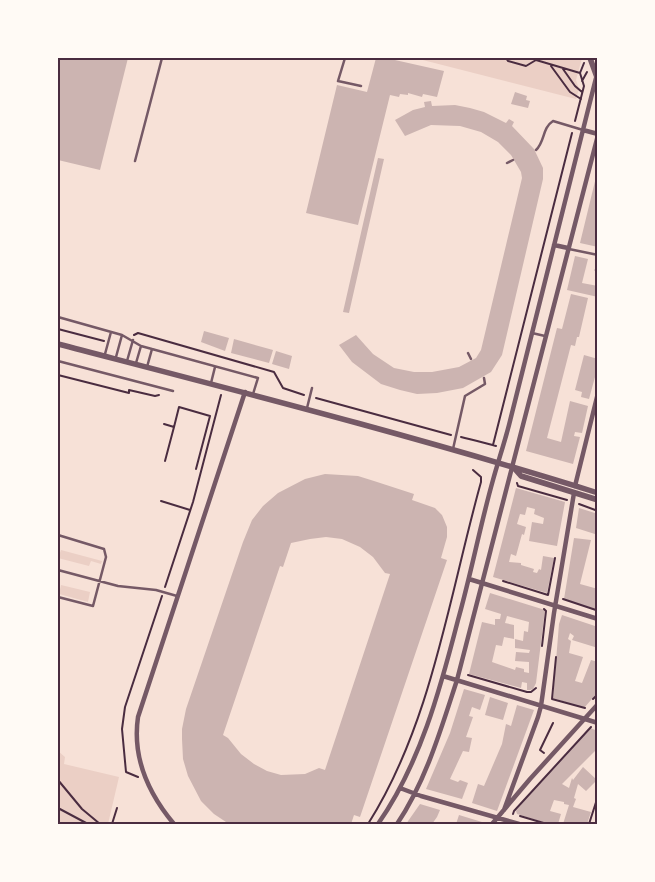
<svg xmlns="http://www.w3.org/2000/svg" width="655" height="882" viewBox="0 0 655 882" font-family="'DejaVu Sans',sans-serif">
<style>
.green{fill:#ebcfc5}
.building{fill:#ccb4b1;fill-rule:evenodd}
.lines{fill:none;stroke-linecap:round;stroke-linejoin:round}
.path{stroke:#4a2c40;stroke-width:2}
.service{stroke:#755966;stroke-width:2.5}
.minor{stroke:#755966;stroke-width:4.5}
.tertiary{stroke:#755966;stroke-width:5.5}
.neatline{fill:none;stroke:#4a2c40;stroke-width:2}
</style>
<rect width="100%" height="100%" fill="#f7e1d7"/>
<path class="green" d="M415 58H582L576 80 579 89 576 99Z
M61 550 102 561 101 564 91 561 89 566 58 558Z
M61 585 90 592 88 602 59 594Z
M58 751 65 757 64 764 119 777 108 824H58Z"/>
<path class="building" d="M58 58H128L100 170 58 160Z
M376 58H386L444 71 437 97 423 94 422 97 408 93V95L400 94 399 97 390 95 358 225 306 213 337 85 367 92Z
M515 92 527 96 526 100 530 101 528 108 511 104Z
M431 101 432 106 455 105 470 108 484 112 506 123 509 119 514 122 512 126 534 149 543 168V179L502 355 491 372 463 388 437 393 417 394 400 390 381 384 352 362 339 345 356 335 373 354 394 368 414 372H432L459 367 476 358 481 350 522 178 521 172 511 155 498 142 481 132 460 126 431 125 405 136 395 120 413 110 425 107 424 102Z
M378 158 384 159 349 313 343 312Z
M597 173H598V247L580 243Z
M575 256 588 259 582 283 598 286V297L567 290Z
M571 294 588 298 579 337H577L575 346 571 345 547 438 561 442 570 401 588 406 582 433 575 432 574 436 580 437 573 464 526 451 557 328 562 329Z
M204 331 229 338 225 351 201 342Z
M234 339 273 350 269 363 231 353Z
M276 351 292 356 289 369 272 364Z
M584 355 598 359V366L589 399 581 397 582 392 575 390Z
M325 474 358 476 374 481 414 494 412 500 435 508 442 515 447 527V537L441 558 447 560 360 817 354 815 351 824H229L214 814 201 801 188 776 183 759 182 739V729L186 709 243 542 252 520 263 506 278 493 305 479ZM326 537 342 539 360 547 373 557 385 573 390 574 325 770 319 768 305 774 281 775 267 771 254 764 241 754 228 738 223 735 280 566 283 567 291 543 310 539Z
M516 488 565 502 557 546 529 541 532 522 543 524 544 518 534 514 535 509 527 507 525 515 520 514 517 524 526 527 524 535 522 534 516 556 511 554 509 562 521 563V565L534 569 533 572 537 573 539 569 541 570 543 556 554 558 547 593 493 577Z
M579 508 598 514V535L576 528Z
M574 538 591 540 580 584 598 589V610L564 599Z
M490 593 545 610 536 683 533 689 530 690H527V683L522 682 521 688 469 674 482 622 495 625V619H500L501 614 485 609ZM507 616 529 622 528 632 524 631 523 641 515 639V648L530 650 529 653 516 652 515 661 529 662V673L524 672V669L516 667 515 670 492 662 496 645 502 646 504 637 514 639V625L505 623Z
M562 615 598 627V648L572 640 574 636 570 633 568 639 571 641 569 653 583 657 575 681 582 683 591 660 598 662V692L584 708 553 698 559 624Z
M464 689 485 695 480 710 472 707 469 716 473 717 466 737 472 738 469 752 463 751 450 779 458 782 460 780 468 783 462 799 426 789 450 733Z
M490 697 508 703 503 720 485 715Z
M517 705 534 710 497 811 472 803 478 784 484 786 502 744 506 724 511 726Z
M590 728 598 731V748L562 784 569 788 572 778 573 780 583 767 597 780 586 791 578 784 574 798 576 799 573 807 591 812 587 824H563L569 805 564 804V802L554 800 550 811 561 814 558 824H549L517 814 516 811 522 803Z
M420 804 440 810 437 817 432 824H406Z
M459 815 482 822V824H456Z"/>
<g class="lines">
<path class="path" d="M506 58 508 61 526 66 536 60 580 73
M551 66 570 92 581 99
M563 69 575 86 582 92
M582 81 587 72
M575 121 584 86 580 73 584 63
M58 329 104 341
M134 335 138 333 274 372 283 388 304 395
M58 375 129 393V390L155 396 159 395
M316 398 451 435
M164 424 174 427 179 407 210 416 196 469
M461 437C473 440 486 443 496 446
M493 445 572 133
M165 461 174 427
M517 483 518 486 567 500
M161 501 190 510
M579 504 598 511
M503 581 548 595 555 558
M165 587 193 502 221 395
M563 599 596 610
M542 646 546 611 544 609
M556 657 552 699 585 708
M468 675 527 692H531L536 688
M593 699 598 694
M544 753 540 750 553 723
M138 777 126 772 122 729 125 707 162 596
M58 780 82 809 100 824
M58 808 88 824
M513 814 514 811 591 727
M520 816 547 824
M112 824 117 808
M368 824C432 723 449 596 481 482V477L473 470
M589 824 598 796"/>
<path class="service" d="M345 58 338 81 361 86
M536 150C545 142 542 128 553 121L583 130
M135 161 162 58
M507 163 513 160
M569 249 598 255
M596 270 598 264
M58 317 122 335 141 346 258 378 253 394
M532 333 545 336
M468 353 471 359
M105 354 111 332
M116 357 122 335
M58 361 173 391
M127 361 133 340
M136 363 141 346
M147 367 152 349
M211 383 215 367
M307 408 312 388
M453 449 465 396 485 384 484 378
M58 535 104 549 106 557 93 606 58 597
M58 570 118 586 156 590 177 596"/>
<path class="minor" d="M583 130 598 134
M554 245 568 248
M575 486 598 393
M469 579 598 619
M443 676 598 723
M400 788 421 796 519 824
M504 810 538 717 541 706 554 613 574 493
M174 824C148 793 132 758 138 717L245 392
M378 824C420 764 440 690 458 620 471 574 480 526 493 480 498 462 504 444 509 425L596 78
M397 824C426 781 441 729 457 680L598 135
M492 824 530 779 598 704
M597 824 598 822"/>
<path class="tertiary" d="M590 58 598 80
M58 344C238 391 419 437 598 493
M513 467 521 476 598 500"/>
</g>
<rect width="655" height="882" fill="none" stroke="#fffaf5" stroke-width="118"/>
<rect x="59" y="59" width="537" height="764" class="neatline"/>
</svg>
